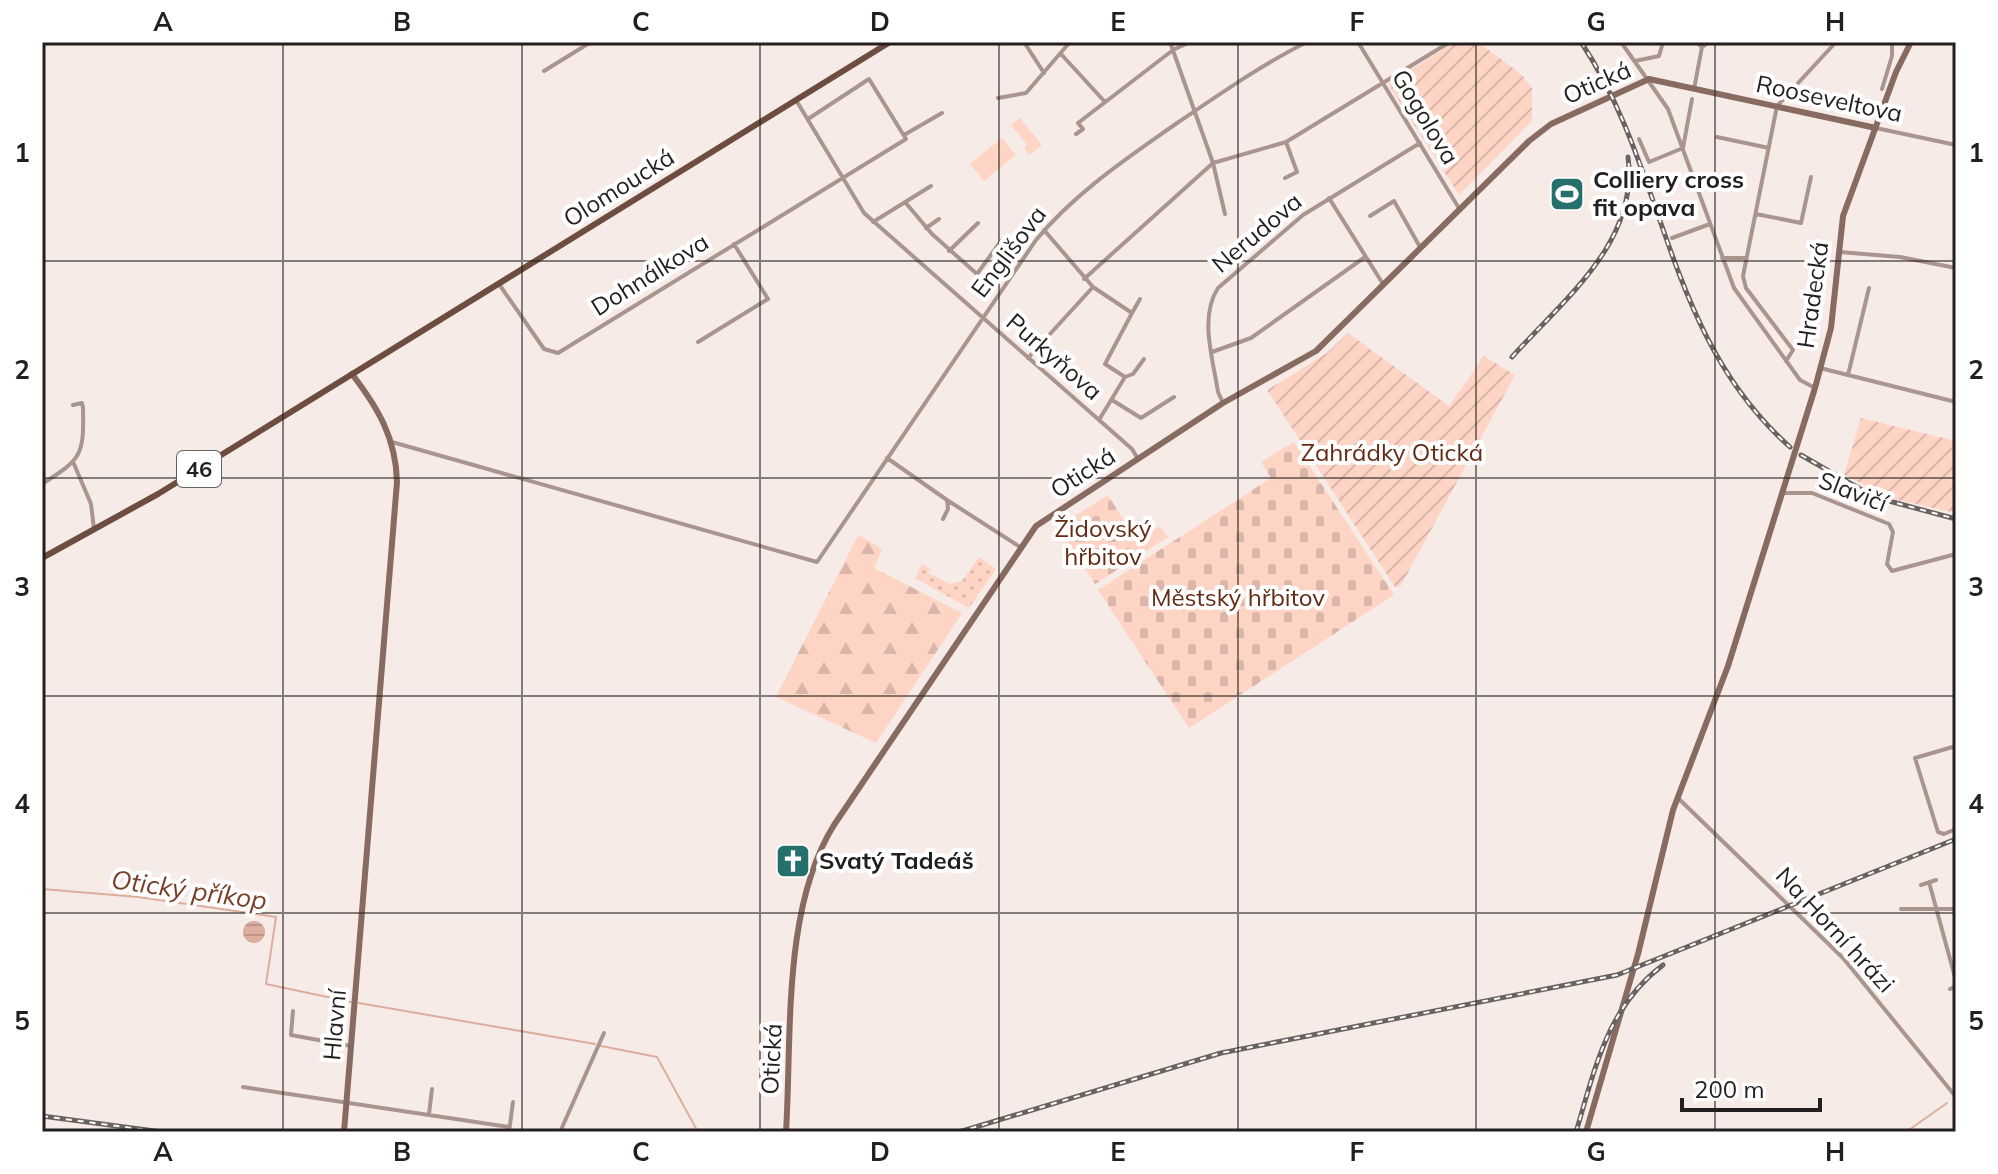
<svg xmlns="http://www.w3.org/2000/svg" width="1998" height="1174" viewBox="0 0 1998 1174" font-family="Mulish,sans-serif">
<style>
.grass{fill:url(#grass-dots)}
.forest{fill:url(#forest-firs)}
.cemetery{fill:url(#cemetery-stones)}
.garden{fill:url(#garden-furrows)}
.pitch{fill:#fed4c5}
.water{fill:url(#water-rules)}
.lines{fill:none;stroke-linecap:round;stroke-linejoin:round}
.stream{stroke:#dcae9e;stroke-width:2}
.street{stroke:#a9958e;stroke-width:4}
.secondary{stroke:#876b60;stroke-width:6}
.primary{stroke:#6e4d41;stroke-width:6}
.rail-casing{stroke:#696260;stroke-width:5}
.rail{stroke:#fff;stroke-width:2;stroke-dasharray:6;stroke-linecap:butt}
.grid{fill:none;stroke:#231f1e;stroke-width:2;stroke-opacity:0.55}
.labels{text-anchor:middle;stroke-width:8;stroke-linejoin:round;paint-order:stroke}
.shield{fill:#fff;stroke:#656262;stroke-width:2}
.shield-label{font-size:22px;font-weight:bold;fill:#231f1e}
.street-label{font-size:24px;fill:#231f1e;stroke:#fff}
.poi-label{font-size:24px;font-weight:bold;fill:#231f1e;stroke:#fff;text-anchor:start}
.park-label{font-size:24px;fill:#632a14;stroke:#fff}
.water-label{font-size:26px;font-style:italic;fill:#783e28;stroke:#fff}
.neatline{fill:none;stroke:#231f1e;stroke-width:3}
.grid-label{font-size:26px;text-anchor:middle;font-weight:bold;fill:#231f1e}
</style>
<defs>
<pattern id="grass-dots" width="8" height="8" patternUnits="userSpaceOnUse" patternTransform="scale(2)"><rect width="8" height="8" fill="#fed4c5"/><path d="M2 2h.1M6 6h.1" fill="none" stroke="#d9b6a9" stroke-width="1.8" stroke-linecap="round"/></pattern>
<pattern id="forest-firs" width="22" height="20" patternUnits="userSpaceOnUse" patternTransform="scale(2)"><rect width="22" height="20" fill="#fed4c5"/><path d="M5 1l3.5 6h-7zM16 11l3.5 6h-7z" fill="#d9b6a9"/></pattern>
<pattern id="cemetery-stones" width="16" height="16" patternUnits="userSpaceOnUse" patternTransform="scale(2)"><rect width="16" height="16" fill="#fed4c5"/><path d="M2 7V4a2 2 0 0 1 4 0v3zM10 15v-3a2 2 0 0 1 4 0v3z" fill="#d9b6a9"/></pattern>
<pattern id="garden-furrows" width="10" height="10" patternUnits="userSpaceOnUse" patternTransform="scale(2)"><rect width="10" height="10" fill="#fed4c5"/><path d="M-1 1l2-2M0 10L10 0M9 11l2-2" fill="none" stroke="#d9b6a9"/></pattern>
<pattern id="water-rules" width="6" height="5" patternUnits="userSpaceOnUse" patternTransform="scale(2)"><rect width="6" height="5" fill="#dcae9e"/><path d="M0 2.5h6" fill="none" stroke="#bc9588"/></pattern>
</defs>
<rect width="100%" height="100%" fill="#f7ebe7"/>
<path class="grass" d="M979 557 996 569 969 608 915 578 922 564 930 569 928 573 950 584 962 581Z"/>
<path class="forest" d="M858 535 882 549 874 568 962 613 876 743 776 697Z"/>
<path class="cemetery" d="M1294 442 1394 595 1189 728 1098 590 1271 478 1261 462Z
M1108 495 1130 530 1147 521 1153 530 1160 526 1168 537 1095 584 1058 527Z"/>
<path class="garden" d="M1455 42H1478L1521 74 1532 88V121L1459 195 1388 84Z
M1348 333 1449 406 1484 356 1515 375 1400 587H1395L1267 390 1327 353Z
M1861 418 1956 441V513L1893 499 1844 475Z"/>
<path class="pitch" d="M1020 118 1042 145 1029 155 1024 149 1027 145 1011 125Z
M1002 138 1016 155 984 181 970 164Z"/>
<path class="water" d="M243 932a11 11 0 1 1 22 0a11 11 0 1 1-22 0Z"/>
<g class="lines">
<path class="stream" d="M42 889 138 897 276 917 266 984 351 1002
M359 1003 595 1044
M601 1046 657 1057 698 1132
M1906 1132 1947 1103"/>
<path class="street" d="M1024 42 1044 73
M1170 42 1213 163 1225 214
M1358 42 1460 210
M1621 42 1668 109 1734 288 1800 380 1815 388
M1953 42 1956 44
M1702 47 1709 42
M1061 54 1105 102
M1635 61 1659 56 1663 42
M544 71 591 42
M1694 89 1702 47 1696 42
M1882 89 1892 56V42
M998 98 1026 93 1070 42
M796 100 864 213 1132 449 1138 459
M1876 128 1956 145
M1076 134 1083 129 1078 123 1173 50 1190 42
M904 135 942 113
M1717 137 1769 148
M1639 139 1649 162 1683 148 1692 99
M1285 178 1297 172 1286 142
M1329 198 1383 284
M905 202 932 234 977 274 1001 241
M1756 214 1801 223 1811 177
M1370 216 1394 201 1420 247
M873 222 931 186
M926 228 939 219
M1044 230 1093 287 1132 313 1140 299
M1672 238 1710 224
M949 251 978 223
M1840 252 1900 257 1956 268
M1722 258H1746
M1084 279 1213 163 1286 142 1450 42
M499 284 544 349 558 353 906 139 869 79 808 119
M698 342 768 299 734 244
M1212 352 1251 338 1365 257
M1028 358 1093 287
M1786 361 1793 350 1746 288 1743 276 1777 106 1836 42
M1820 368 1956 402
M1848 375 1869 288
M1125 377 1133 374 1144 359
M1112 400 1141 418 1174 397
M1223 403 1218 392C1213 359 1199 317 1218 288L1303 215 1420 143
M1099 420 1125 377 1105 364 1132 313
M392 442 817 562 1036 240C1076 192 1126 159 1177 123 1220 94 1261 65 1307 42
M887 458 947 500 948 509 943 519
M74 464 91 504 94 529
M42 484C82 459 84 455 83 408L82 403 73 405
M1783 493H1812L1889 524 1893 532 1887 564 1892 571 1956 554
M947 500 1020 547
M1956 746 1915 758 1938 832 1944 834 1956 829
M1678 798 1843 958 1956 1097
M1929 882 1956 981
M1921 885 1936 880
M1901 909H1956
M1950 989 1956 986
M293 1011 291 1035 351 1046
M243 1087 509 1127
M429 1114 432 1089
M509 1132 513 1102
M560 1132 604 1033"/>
<path class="secondary" d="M344 1132 397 482C396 438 378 408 352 374
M786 1132C792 1036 782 908 834 825L1036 526 1223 403 1316 351 1529 141 1551 124 1649 79 1876 128
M1586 1132 1638 954 1673 810 1728 666 1815 388 1831 328 1843 216 1896 72 1911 42"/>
<path class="primary" d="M42 558 158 494 890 42"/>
<g class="rail-casing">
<path id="rail" d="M1581 42C1668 173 1664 335 1790 447
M1512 357C1564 299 1639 242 1628 157
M1801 455 1874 497 1956 519
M42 1116 162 1132
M959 1132 1221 1053 1617 975 1956 839
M1576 1132C1595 1069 1607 1007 1663 965"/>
</g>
<use href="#rail" class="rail"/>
</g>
<path class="grid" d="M283 42V1132M522 42V1132M760 42V1132M999 42V1132M1238 42V1132M1476 42V1132M1715 42V1132M42 261H1956M42 478H1956M42 696H1956M42 913H1956"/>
<defs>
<g id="stadium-square" transform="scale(1.8)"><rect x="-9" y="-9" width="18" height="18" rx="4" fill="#26706c" stroke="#fff"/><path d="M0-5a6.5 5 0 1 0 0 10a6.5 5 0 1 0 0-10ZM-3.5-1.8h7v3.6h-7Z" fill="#fff"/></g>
<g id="church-square" transform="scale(1.8)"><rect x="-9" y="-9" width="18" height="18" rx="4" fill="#26706c" stroke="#fff"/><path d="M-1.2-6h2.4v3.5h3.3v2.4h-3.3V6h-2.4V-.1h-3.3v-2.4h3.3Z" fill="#fff"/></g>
</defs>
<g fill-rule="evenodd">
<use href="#stadium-square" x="1567" y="194"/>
<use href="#church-square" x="793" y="861"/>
</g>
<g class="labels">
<rect class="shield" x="177" y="451" width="44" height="36" rx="6"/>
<g class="shield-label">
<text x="199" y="477">46</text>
</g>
<g class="street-label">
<text transform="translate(1597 83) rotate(-24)" y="8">Otická</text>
<text transform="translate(1829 99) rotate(12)" y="8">Rooseveltova</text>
<text transform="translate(1425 117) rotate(59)" y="8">Gogolova</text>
<text transform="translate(619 188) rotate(-32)" y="8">Olomoucká</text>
<text transform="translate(1257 233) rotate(-40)" y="8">Nerudova</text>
<text transform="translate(1009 252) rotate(-53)" y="8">Englišova</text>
<text transform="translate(650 275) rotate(-32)" y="8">Dohnálkova</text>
<text transform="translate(1813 295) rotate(-82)" y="8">Hradecká</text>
<text transform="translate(1054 357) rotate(41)" y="8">Purkyňova</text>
<text transform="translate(1083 473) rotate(-33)" y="8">Otická</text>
<text transform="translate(1853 492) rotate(21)" y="8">Slavičí</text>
<text transform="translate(1835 930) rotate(47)" y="8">Na Horní hrázi</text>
<text transform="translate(335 1025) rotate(-85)" y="8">Hlavní</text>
<text transform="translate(772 1059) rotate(-87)" y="8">Otická</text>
</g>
<g class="poi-label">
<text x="1593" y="188">Colliery cross<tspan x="1593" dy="28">fit opava</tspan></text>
<text x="819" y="869">Svatý Tadeáš</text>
</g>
<g class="park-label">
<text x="1392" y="461">Zahrádky Otická</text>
<text x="1103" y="537">Židovský<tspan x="1103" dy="28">hřbitov</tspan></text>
<text x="1238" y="606">Městský hřbitov</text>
</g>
<g class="water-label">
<text transform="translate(189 890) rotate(8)" y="9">Otický příkop</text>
</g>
</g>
<rect width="1998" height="1174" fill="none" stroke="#ffffff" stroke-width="88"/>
<path d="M1682 1098v12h138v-12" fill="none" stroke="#231f1e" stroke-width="4"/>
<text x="1694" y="1098" font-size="24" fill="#231f1e" stroke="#ffffff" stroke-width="6" paint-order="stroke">200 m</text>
<rect x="44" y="44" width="1910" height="1086" class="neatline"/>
<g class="grid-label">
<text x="163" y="31">A</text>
<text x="402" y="31">B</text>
<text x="641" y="31">C</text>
<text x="880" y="31">D</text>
<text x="1118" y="31">E</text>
<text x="1357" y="31">F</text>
<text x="1596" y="31">G</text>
<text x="1835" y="31">H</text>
<text x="22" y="162">1</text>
<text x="1976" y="162">1</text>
<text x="22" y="379">2</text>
<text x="1976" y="379">2</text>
<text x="22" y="596">3</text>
<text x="1976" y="596">3</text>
<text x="22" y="813">4</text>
<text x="1976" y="813">4</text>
<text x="22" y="1030">5</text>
<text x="1976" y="1030">5</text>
<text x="163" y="1161">A</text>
<text x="402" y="1161">B</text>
<text x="641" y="1161">C</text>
<text x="880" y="1161">D</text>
<text x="1118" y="1161">E</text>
<text x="1357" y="1161">F</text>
<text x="1596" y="1161">G</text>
<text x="1835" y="1161">H</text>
</g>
</svg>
